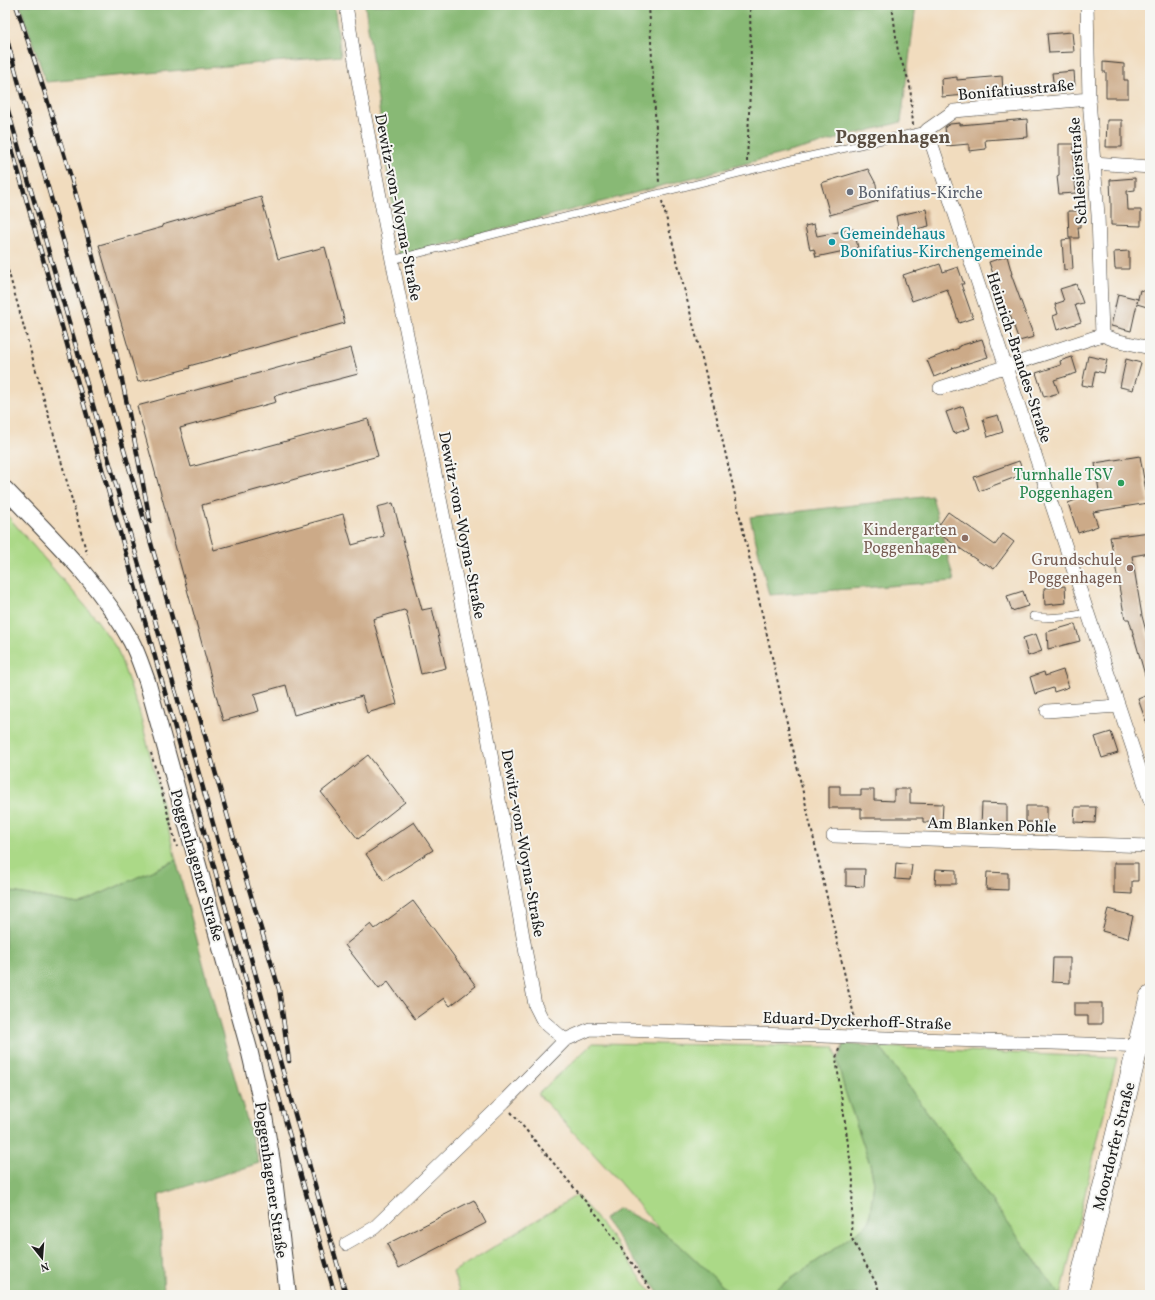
<svg xmlns="http://www.w3.org/2000/svg" width="1155" height="1300" viewBox="0 0 1155 1300" font-family="Vollkorn,serif">
<style>
.green{fill:#abd987;stroke:#647a52}
.forest{fill:#88b974;stroke:#526a48}
.building{fill:#ca8}
.lines{fill:none;stroke-linecap:round;stroke-linejoin:round}
.service-casing{stroke:#3c3934;stroke-width:8}
.minor-casing{stroke:#3c3934;stroke-width:14}
.tertiary-casing{stroke:#3c3934;stroke-width:18}
.primary-casing{stroke:#3c3934;stroke-width:22}
.path{stroke:#3c3934;stroke-width:2;stroke-dasharray:3 3;stroke-linecap:butt}
.service{stroke:#fff;stroke-width:7}
.minor{stroke:#fff;stroke-width:13}
.tertiary{stroke:#fff;stroke-width:16}
.primary{stroke:#fff;stroke-width:21}
.rail-casing{stroke:#1c1c1c;stroke-width:4.5}
.rail{stroke:#f6f6f2;stroke-width:3;stroke-dasharray:9;stroke-linecap:butt}
.worship-dot{fill:#6b7280;stroke:#f6f6f2;stroke-width:1.5}
.culture-dot{fill:#0f9aa8;stroke:#f6f6f2;stroke-width:1.5}
.leisure-dot{fill:#2e9e5b;stroke:#f6f6f2;stroke-width:1.5}
.education-dot{fill:#8d6e63;stroke:#f6f6f2;stroke-width:1.5}
.labels{text-anchor:middle;stroke-width:4;stroke-linejoin:round;paint-order:stroke}
.street-label{font-size:16px;fill:#1c1c1c;stroke:#f6f6f2}
.worship-label{font-size:16px;fill:#5b616d;stroke:#f6f6f2;text-anchor:start}
.culture-label{font-size:16px;fill:#0d838f;stroke:#f6f6f2;text-anchor:start}
.leisure-label{font-size:16px;fill:#27864d;stroke:#f6f6f2;text-anchor:end}
.education-label{font-size:16px;fill:#785e54;stroke:#f6f6f2;text-anchor:end}
.quarter-label{font-size:18px;font-weight:bold;fill:#5a4e42;stroke:#f6f6f2}
</style>
<rect width="100%" height="100%" fill="#f6f6f2"/>
<filter id="ink" filterUnits="userSpaceOnUse"><feTurbulence type="fractalNoise" baseFrequency=".025" numOctaves="2"/><feDisplacementMap in="SourceGraphic" scale="8" xChannelSelector="R" yChannelSelector="G"/><feConvolveMatrix kernelMatrix="1 2 1 2 8 2 1 2 1" color-interpolation-filters="sRGB"/></filter>
<filter id="wash" filterUnits="userSpaceOnUse"><feTurbulence type="fractalNoise" baseFrequency=".012" numOctaves="4" result="noise"/><feDisplacementMap in="SourceGraphic" scale="16" xChannelSelector="R" yChannelSelector="G"/><feGaussianBlur stdDeviation="0.9" result="paint"/><feColorMatrix in="noise" values="0 0 0 0 0 0 0 0 0 0 0 0 0 0 0 0 0 1.4 0 .05"/><feComposite in="paint" operator="in"/></filter>
<g filter="url(#wash)">
<rect width="100%" height="100%" fill="#f1dcbe"/>
<path class="green" d="M5 513 94 616 117 649 139 710 176 860 78 904 7 891 5 885Z
M593 1043 834 1047 845 1091 870 1164 874 1182 869 1223 830 1252 768 1295H732L685 1250 659 1229 614 1176 538 1094Z
M880 1047 1117 1058 1061 1295H1060Z
M577 1195 603 1226 653 1295H460L453 1272Z"/>
<path class="forest" d="M20 5H334L341 56 46 82Z
M365 5H916L901 122 399 256Z
M932 496 954 581 769 595 750 517Z
M176 860 216 1012 259 1163 159 1195 164 1295H5V885L7 891 78 904Z
M844 1044 880 1047 1060 1295H768L830 1252 869 1223 874 1182 870 1164 845 1091 837 1060Z
M619 1208 659 1229 685 1250 732 1295H660L604 1219Z"/>
<g id="blocks">
<path class="building" d="M1072 32 1074 52 1049 53 1047 34Z
M1103 62 1124 64V80H1128V98H1106V72H1103Z
M1074 71 1075 86 1054 88 1052 73Z
M1002 76 1003 92 942 97 941 79 957 77V80Z
M1027 119 1028 137 985 140 986 149 969 151V144L947 146 945 127 950 124 960 123V125Z
M1107 120H1122V147H1106Z
M1059 144H1074V168L1076 193 1059 194 1057 176 1059 175Z
M868 169 876 184 878 201 830 215 821 183Z
M1135 178V190L1127 191 1128 210H1141V226L1111 225V203L1110 180Z
M261 197 278 259 325 247 345 323 189 366 190 368 138 382 99 245 163 227 162 225Z
M926 209 929 226 899 233 896 216Z
M1068 211H1080V227H1078L1079 238H1069Z
M814 224 817 236 854 229 858 248 816 257 814 249 810 250 805 226Z
M1071 239 1073 269 1064 270 1062 240Z
M1129 251V269H1115L1114 252Z
M1007 256 1012 274H1011L1034 337 1019 341 1009 312 1007 313 1001 297 989 262Z
M940 264 943 272 958 267 964 284H961L973 318 959 323 947 289 912 301 903 275 915 271V272Z
M1076 284 1083 303 1075 305 1081 322 1057 330 1053 316 1058 314 1055 304 1064 301 1060 289Z
M1140 290 1150 293 1147 307 1137 304 1131 331 1111 326 1118 294 1138 299 1137 303Z
M982 339 988 357 952 368 953 369 934 377 927 360 959 348V346Z
M351 348 358 374 274 396 276 402 180 428 191 467 368 419 378 456 202 505 214 550 343 514 352 545 384 536 377 507 393 503 422 610 432 608 446 668 421 674 406 611H405L404 610 373 619 397 704 367 713 362 696 294 715 286 685 254 694 259 711 223 721 137 406Z
M1088 356 1107 360 1104 373 1095 371 1092 387 1082 385Z
M1072 357 1077 373 1054 380 1059 393 1044 397 1036 373 1061 365 1060 361Z
M1126 359 1141 363 1133 390 1120 387Z
M963 406 970 428 954 434 946 412Z
M998 415 1003 432 988 437 983 419Z
M1140 456 1148 503 1093 512 1098 526 1078 533 1068 503 1099 491 1095 463Z
M1019 461 1024 474 979 491 974 477Z
M948 512 995 545 1003 534 1014 542 994 569 985 563 984 565 935 531Z
M1150 532V553L1132 556 1142 616 1150 646V682H1147L1129 619H1125L1110 537Z
M1065 586 1066 603 1045 605 1044 588Z
M1023 591 1028 606 1012 611 1007 596Z
M1075 624 1080 641 1048 649 1047 632Z
M1036 634 1042 651 1028 656 1023 638Z
M1063 670 1069 687 1054 692 1053 688 1035 694 1030 677 1044 672 1045 676Z
M1150 694V729L1149 730 1138 699Z
M1111 732 1118 753 1102 758 1095 737Z
M368 755 405 802 358 839 321 792Z
M829 786H840V795H861V790H874V800L894 801V789H910V803L943 804 942 823 923 822V818H861V808H829Z
M982 803 1007 804V826H981Z
M1026 806H1047V822H1026Z
M1075 807H1096L1095 823 1074 822Z
M414 822 433 850 384 881 366 854Z
M896 863 912 865 910 880 895 879Z
M1114 863H1138V881H1132V894L1114 893Z
M846 869H865L864 887 846 886Z
M936 869 956 870V884H935Z
M987 872 1008 873V890L986 889Z
M413 901 476 986 450 1006 444 998 415 1019 388 982 379 989 345 945 371 924 375 929Z
M1108 909 1133 916 1128 938 1102 931Z
M1053 958H1070V983L1052 982Z
M1074 1003H1102V1024H1088V1016H1074Z
M474 1200 486 1223 399 1268 387 1244Z"/>
</g>
</g>
<g filter="url(#ink)">
<use href="#blocks" fill-opacity="0" stroke="#3c3934" stroke-width="1"/>
<g class="lines">
<g class="service-casing">
<path id="service" d="M392 260 792 160 927 130
M1033 616C1048 620 1072 616 1087 613"/>
</g>
<g class="minor-casing">
<path id="minor" d="M346 5 359 86 392 260 488 737 535 1005 543 1021 565 1040
M1087 5 1089 99 1098 215 1102 335
M1089 99 954 111 927 130 1150 800
M1094 163 1150 167
M940 388 1102 335 1115 340 1150 348
M1047 711 1118 706
M833 836 1150 846
M346 1244 374 1228 504 1102 565 1040 590 1029 1150 1046"/>
</g>
<g class="tertiary-casing">
<path id="tertiary" d="M5 489C50 536 100 583 131 641 138 654 142 668 147 681L249 1049 262 1105 272 1162 288 1295"/>
</g>
<g class="primary-casing">
<path id="primary" d="M1077 1295 1150 997"/>
</g>
<path class="path" d="M649 5 659 183
M892 5 898 52 910 84 913 125
M747 162 751 65 750 5
M662 201 721 434 856 1024
M5 259 87 554
M151 753 177 847
M839 1049 836 1058 853 1180 851 1237 877 1285 880 1295
M511 1112 601 1220 655 1295"/>
<use href="#service" class="service"/>
<use href="#minor" class="minor"/>
<use href="#tertiary" class="tertiary"/>
<use href="#primary" class="primary"/>
<g class="rail-casing">
<path id="rail" d="M16 5C45 91 73 177 95 265 117 350 134 435 150 521
M5 32 32 132 159 571 232 832 279 989 289 1061
M5 100 188 735 346 1295
M5 124 305 1190 335 1295"/>
</g>
<use href="#rail" class="rail"/>
</g>
</g>
<circle class="worship-dot" cx="850" cy="192" r="4"/>
<circle class="culture-dot" cx="832" cy="242" r="4"/>
<circle class="leisure-dot" cx="1121" cy="483" r="4"/>
<g class="education-dot">
<circle cx="965" cy="538" r="4"/>
<circle cx="1130" cy="568" r="4"/>
</g>
<g class="labels">
<g class="street-label">
<text transform="translate(1016 89) rotate(-5)" y="6">Bonifatiusstraße</text>
<text transform="translate(1077 171) rotate(-94)" y="6">Schlesierstraße</text>
<text transform="translate(399 207) rotate(79)" y="6">Dewitz-von-Woyna-Straße</text>
<text transform="translate(1020 357) rotate(72)" y="6">Heinrich-Brandes-Straße</text>
<text transform="translate(463 525) rotate(79)" y="6">Dewitz-von-Woyna-Straße</text>
<text transform="translate(992 824) rotate(2)" y="6">Am Blanken Pohle</text>
<text transform="translate(524 843) rotate(80)" y="6">Dewitz-von-Woyna-Straße</text>
<text transform="translate(198 865) rotate(74)" y="6">Poggenhagener Straße</text>
<text transform="translate(857 1020) rotate(2)" y="6">Eduard-Dyckerhoff-Straße</text>
<text transform="translate(1113 1146) rotate(-76)" y="6">Moordorfer Straße</text>
<text transform="translate(272 1180) rotate(82)" y="6">Poggenhagener Straße</text>
</g>
<g class="worship-label">
<text x="858" y="198">Bonifatius-Kirche</text>
</g>
<g class="culture-label">
<text x="840" y="239">Gemeindehaus<tspan x="840" dy="18">Bonifatius-Kirchengemeinde</tspan></text>
</g>
<g class="leisure-label">
<text x="1113" y="480">Turnhalle TSV<tspan x="1113" dy="18">Poggenhagen</tspan></text>
</g>
<g class="education-label">
<text x="957" y="535">Kindergarten<tspan x="957" dy="18">Poggenhagen</tspan></text>
<text x="1122" y="565">Grundschule<tspan x="1122" dy="18">Poggenhagen</tspan></text>
</g>
<g class="quarter-label">
<text x="893" y="143">Poggenhagen</text>
</g>
</g>
<rect width="1155" height="1300" fill="none" stroke="#f6f6f2" stroke-width="20"/>
<g transform="translate(42 1258) rotate(163)" stroke="#f6f6f2" stroke-width="3" paint-order="stroke">
<path d="M0-3L7 15L0 10L-7 15Z" fill="#1c1c1c"/>
<text y="-6" font-size="11" font-weight="bold" text-anchor="middle" fill="#1c1c1c">N</text>
</g>
</svg>
